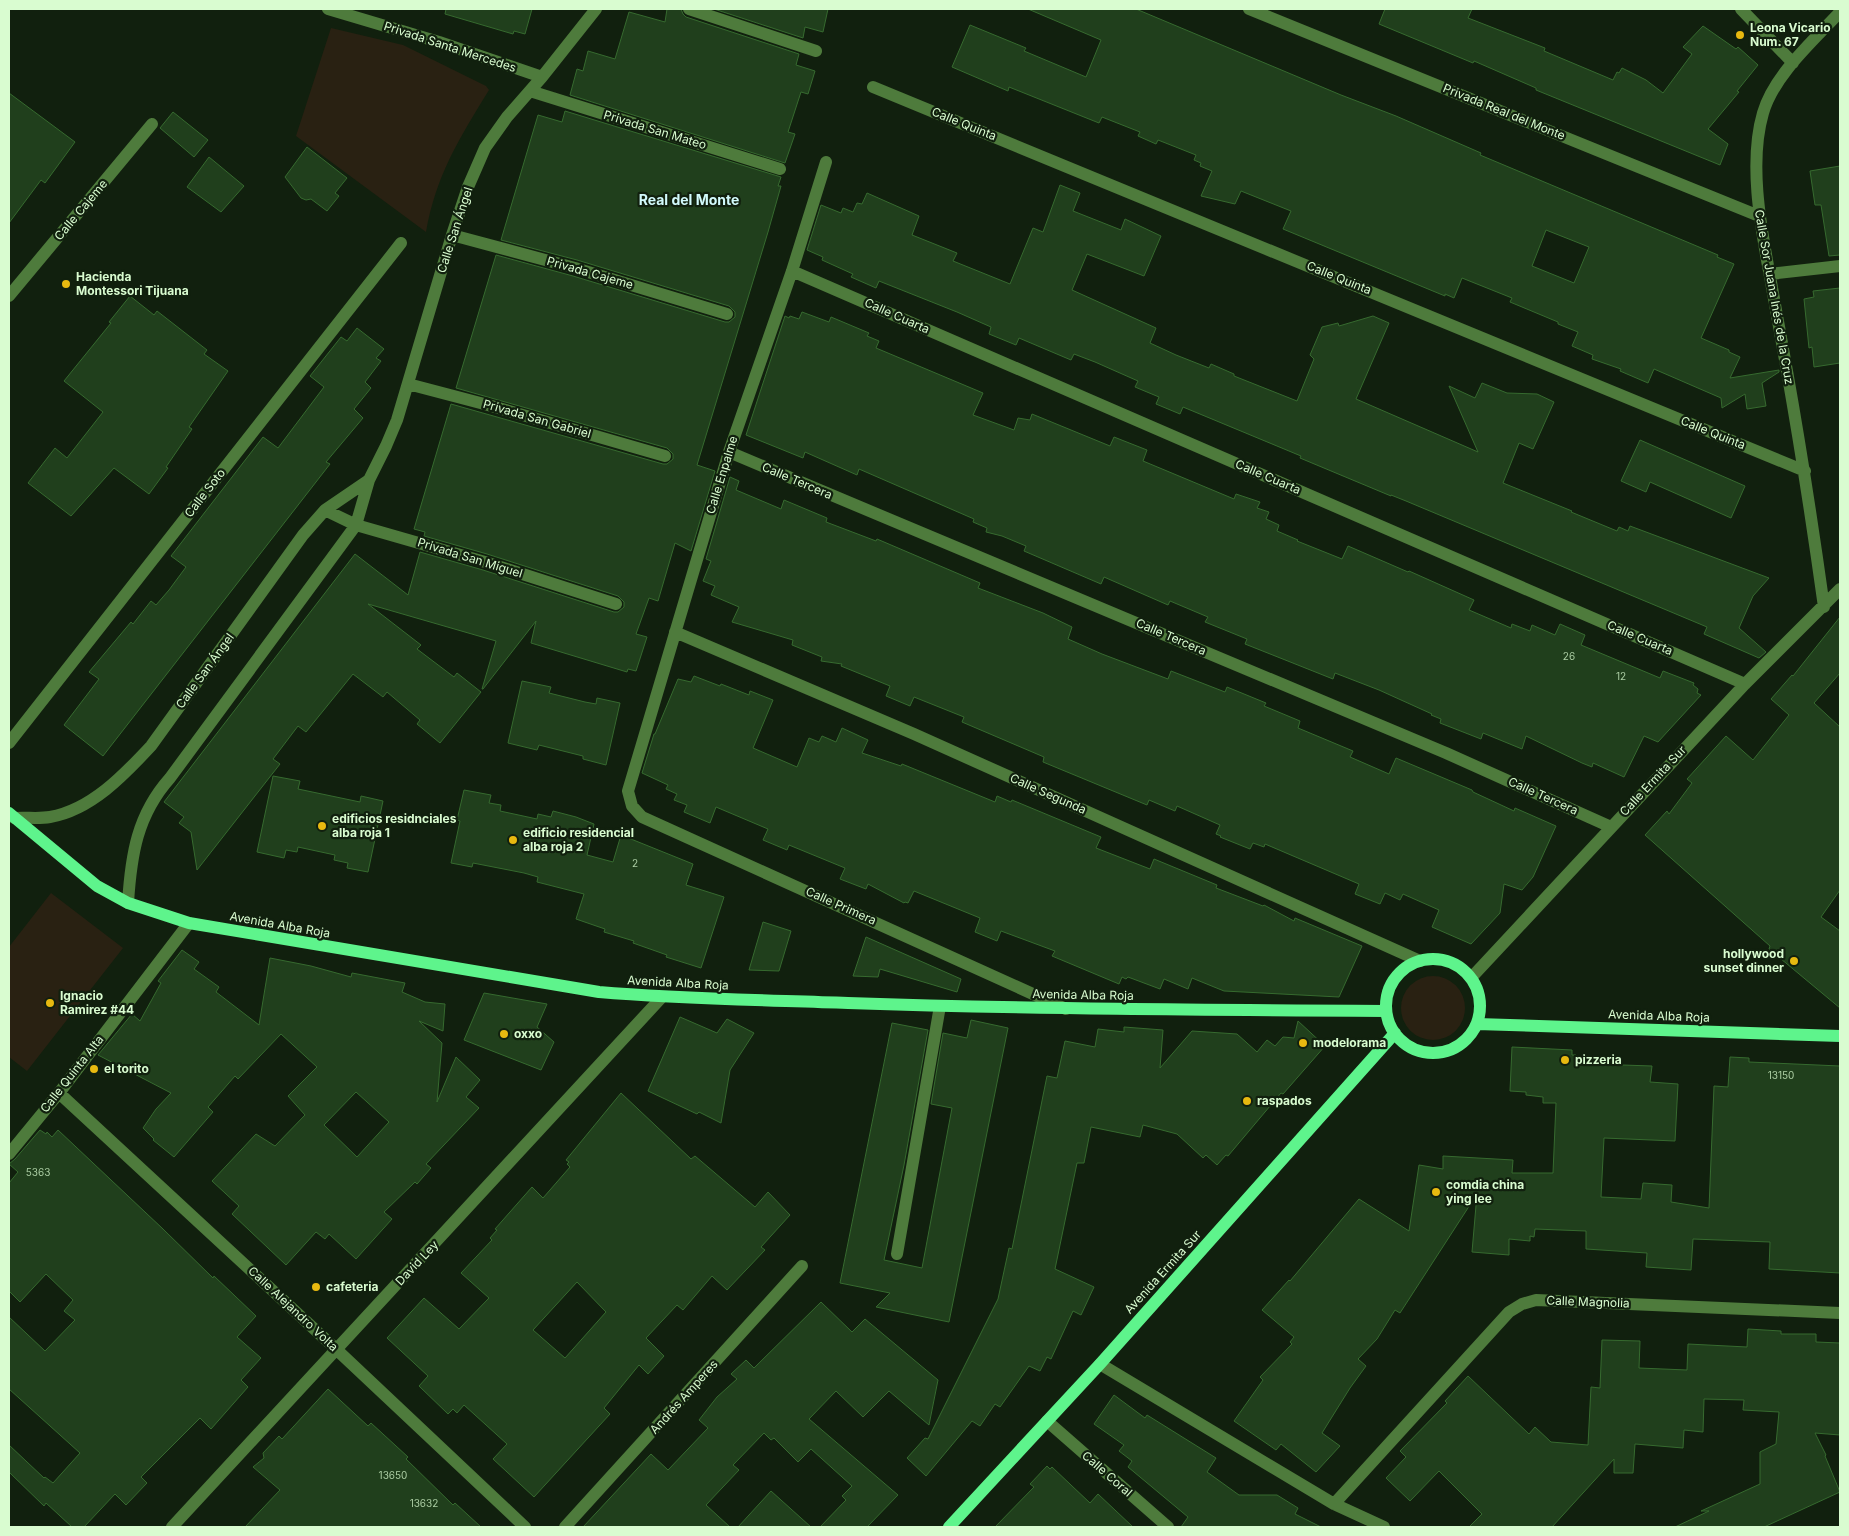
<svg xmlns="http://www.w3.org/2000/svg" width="1849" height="1536" viewBox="0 0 1849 1536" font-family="Inter,sans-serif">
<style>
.green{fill:#292112}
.building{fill:#203f1c;stroke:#366a2f;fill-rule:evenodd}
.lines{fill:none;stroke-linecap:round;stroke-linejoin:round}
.minor{stroke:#4e7b3c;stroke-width:12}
.major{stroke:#5ef48c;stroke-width:12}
.poi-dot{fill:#e8b910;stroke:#11200e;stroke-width:2}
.labels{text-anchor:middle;stroke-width:4.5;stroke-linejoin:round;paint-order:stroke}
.number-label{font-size:10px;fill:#abcda3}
.poi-label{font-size:12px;font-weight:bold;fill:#d9fcd0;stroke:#11200e;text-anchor:start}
.street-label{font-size:12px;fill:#d9fcd0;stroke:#11200e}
.neighbourhood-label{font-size:14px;font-weight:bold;fill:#d2fafc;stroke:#11200e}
</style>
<rect width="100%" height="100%" fill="#11200e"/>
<path class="green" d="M331 28 403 45 486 86 489 90C459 139 436 175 426 232L296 136Z
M51 893 123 948 27 1071 9 1057V947Z
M1401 1008a32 32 0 1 1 64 0a32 32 0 1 1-64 0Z"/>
<path class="building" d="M446 9H532L525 34 514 31 513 34 445 14Z
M667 9H681L683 14 686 17 799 54 796 65 815 71 808 94 801 92 788 132 795 134 785 163 570 95 577 69 583 71 588 51 615 59 629 12 665 22Z
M714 9H828L823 32 805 27 803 38Z
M1028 9H1136L1341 95 1396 116 1481 153 1480 155 1718 255 1717 257 1734 264 1701 338 1729 350V352L1740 357 1730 378 1779 370V372L1762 383 1766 406 1747 409 1745 394 1722 408 1721 398 1654 369 1648 383 1620 371 1621 369 1592 359 1593 355 1572 346 1578 332 1558 324V322L1510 302 1512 298 1462 278 1454 298 1445 294V296L1283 229 1291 211 1241 191 1235 204 1201 196 1212 171 1200 166 1201 163 1194 160 1196 155 1158 140 1156 144 1138 136 1140 132 1102 117 1099 123 1009 87 1008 91 952 67 970 25 1026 48 1024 51 1086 77 1101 40ZM1546 230 1589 247 1574 283 1532 266Z
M1385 9H1472L1468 18 1545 48 1544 51 1613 80 1617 72 1619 73 1622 68 1646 80 1663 93 1692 54 1683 47 1703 26 1736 49 1738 47 1758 65 1737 91 1739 92 1708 129 1728 144 1720 165 1536 90V88L1474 61 1473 63 1379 24Z
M9 93 75 142 45 183 41 180 9 223Z
M565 111 781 177 778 186H781L768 232 697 465 715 471 691 551 675 543 658 601 649 598 636 634 647 637 636 671 628 669 627 672 531 643 536 621 483 689H482L496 641 368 604 421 645 417 649 454 677 457 673 481 692 440 743 417 724 420 720 387 692 383 697 353 674 306 732 298 726 273 759 280 764 197 870 191 832 179 823 184 817 164 802 355 554 408 595 420 552 483 570 614 612H618L624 607V602L618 596 487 554 424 536 425 532 414 529 451 404 663 464H667L673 459V454L667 448 456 388 496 255 573 276 725 322H729L735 317V312L729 306 577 260 501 240 538 115 562 122Z
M173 112 208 140 194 157 160 128Z
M307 147 347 178 335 193 339 196 327 211 311 199 306 200 301 198 285 177Z
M209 157 244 186 221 212 187 187Z
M1840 166V255L1829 256 1821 205H1815L1810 171Z
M1060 185 1080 193 1073 211 1121 230 1125 219 1161 236 1144 276 1087 254 1072 290 1156 328 1150 343 1176 355 1209 368 1211 364 1234 374V376L1297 401 1314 359 1310 355 1322 327 1338 323 1339 326 1373 316 1389 323 1356 399 1478 452 1449 386 1475 398 1482 383 1507 393 1537 394 1554 402 1533 449 1519 443 1503 483 1572 511 1571 512 1617 531 1619 527 1628 531 1630 526 1769 578 1753 596 1739 628 1766 652 1759 658 1704 634 1707 627 1406 501 1391 495V496L1300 458 1301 456 1183 407 1180 414 1156 404 1159 397 1135 387 1138 381 1095 362 1074 354 1071 360 1019 338 1016 345 989 334 991 327 957 312 879 281 876 288 851 277 853 274 822 260 823 257 807 250 821 205 841 213 843 208 853 212 857 203 862 204 867 193 919 216 912 235 957 253 953 261 1010 284 1033 228 1043 232Z
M1840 288V363L1814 367 1812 347 1809 348 1804 299 1814 297 1813 291Z
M130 296 154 315 157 311 207 350 204 354 228 371 189 427 192 429 166 467 168 468 149 494 114 468 71 516 28 483 55 448 67 458 103 412 64 381 111 323 109 322Z
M802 312 829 322 831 317 869 333 867 336 879 341 876 348 983 393 973 415 1014 430 1018 418 1030 420 1032 414 1110 446 1114 437 1147 450 1143 461 1234 499 1236 494 1260 502 1257 508 1269 512 1266 519 1279 525 1277 531 1298 540 1297 541 1342 559 1348 546 1408 572 1409 571 1474 600 1469 610 1511 628 1512 624 1530 631 1532 625 1555 635 1560 624 1585 635 1581 645 1660 678 1663 671 1694 683 1693 685 1698 689 1697 693 1701 695 1658 742 1644 736 1624 777 1593 763 1592 767 1582 763 1526 736 1522 749 1483 733 1481 739 1440 723 1441 719 1431 715 1432 714 1379 690 1335 673 1333 679 1245 644 1247 639 1205 622 1208 617 1170 601 1168 605 1104 577 1101 584 1024 551 1026 546 1002 536 986 532 987 528 973 522 974 519 859 469 857 475 805 452 803 458 746 435 785 316 789 318 790 316 799 319Z
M357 328 384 349 376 358 381 361 365 382 371 388 354 409 363 418 326 462 330 464 103 756 64 725 99 679 89 672 131 622 133 624 151 601 156 605 169 590 186 567 171 556 263 437 278 448 324 387 310 376 341 337 347 341Z
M1640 440 1745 486 1731 518 1650 482 1646 492 1621 481Z
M730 477 739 481 736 490 781 509 784 500 827 518 826 522 876 541 877 539 980 583 978 588 1043 613 1072 627 1068 639 1102 654 1168 679 1171 671 1225 692 1227 687 1266 703 1264 706 1300 721 1298 728 1353 751 1350 757 1389 774 1396 758 1472 790 1473 792 1514 811 1515 808 1556 826 1533 877 1522 890 1504 884 1500 913 1471 944 1432 927 1439 910 1403 894 1400 900 1385 893 1380 904 1355 894 1359 884 1265 844 1264 847 1253 843 1250 849 1220 837 1221 836 1216 834 1220 825 1177 806 1175 811 1149 800 1147 805 1043 762 1044 757 962 722 964 717 914 697 910 706 886 696 890 686 841 666 842 664 821 661 822 657 792 645 793 640 732 622 739 607 711 595 715 586 703 581 711 561 706 559Z
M1840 617V673L1814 703 1840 727V890L1821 917 1840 931V1008L1769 949 1770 946 1645 835 1667 811 1669 814 1692 783 1687 779 1726 736 1753 760 1789 715 1771 699 1792 675 1793 676Z
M694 676 720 686 721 684 749 695 750 691 773 700 753 748 797 767 809 738 819 742 822 736 836 742 842 728 868 740 862 753 901 766 902 764 995 802 997 796 1011 802 1012 800 1101 837 1096 848 1150 869 1154 859 1217 885 1216 888 1263 906 1264 905 1294 921 1295 918 1362 946 1339 997 1224 991 1192 978 1188 989 1164 979 1160 989 1128 977 1126 979 1122 977 1119 984 1052 956 1055 951 1001 931 997 941 975 932 980 918 914 891 908 903 905 902 904 903 868 884 866 889 840 879 845 868 789 845 787 850 763 840 768 829 716 807 710 823 684 812 687 805 674 800 677 794 666 789 668 785 642 773 654 734H655L678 679 691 682Z
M522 681 551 687 549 693 585 702 596 704 597 698 620 703 606 765 583 759V756L539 745 537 750 508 743Z
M273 776 300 781 298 789 360 802 361 796 383 801 368 872 347 868 348 863 334 860 335 855 298 847 297 852 286 850 284 858 257 852Z
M464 790 491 795 489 803 501 805 500 811 537 819 538 814 551 817 553 811 576 817 594 824 587 855 613 862 621 835 693 864 686 885 724 897 701 968 666 957 667 955 633 943 634 941 604 932 605 929 576 919 584 894 537 882 538 877 524 873 473 863 472 867 451 863 460 821 457 820Z
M763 922 791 931 779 971 749 970Z
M866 937 961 979 957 992 880 969 878 977 853 976Z
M182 950 199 962 194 969 219 987 216 992 259 1025 270 958 311 966 351 977 352 973 405 983 402 992 425 1002 445 1004 443 1031 419 1021 442 1043 437 1102 456 1057 480 1080 466 1097 479 1108 426 1164 431 1168 417 1184 415 1182 384 1212 392 1219 356 1259 329 1234 325 1239 316 1232 286 1265 232 1214 239 1206 212 1181 256 1134 275 1146 305 1115 288 1096 317 1067 281 1034 238 1079 235 1076 208 1107 213 1112 174 1157 153 1140 154 1139 143 1128 156 1109 171 1093 98 1055 132 1014 140 1021 161 983 158 981ZM356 1092 389 1122 357 1157 324 1125Z
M484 993 547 1004 537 1027 554 1042 541 1070 464 1040Z
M680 1017 717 1033 727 1019 754 1033 730 1070 721 1123 699 1112 697 1114 648 1091Z
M971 1020 1008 1028 949 1322 876 1307 890 1293 840 1283 892 1023 928 1030 904 1165 884 1260 922 1268 952 1108 931 1104 943 1033 967 1038Z
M1298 1021 1325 1046 1283 1094 1281 1093 1228 1156 1226 1155 1217 1165 1206 1155 1203 1158 1177 1134 1143 1125 1140 1137 1091 1127 1084 1163H1077L1055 1269 1094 1287 1081 1315 1073 1311 1051 1359 1047 1357 1040 1371 1029 1366 1000 1407 995 1404 980 1426 972 1421 926 1476 907 1458 925 1438 928 1439 998 1299 1009 1248 1012 1249 1047 1076 1057 1078 1065 1041 1095 1047 1098 1029 1124 1032V1027L1163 1030 1160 1068 1192 1031 1237 1034 1257 1052 1267 1040 1275 1046 1283 1037 1294 1038Z
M1512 1047 1572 1050V1055H1576V1059L1594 1060 1593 1064 1652 1066 1650 1082 1678 1084 1675 1141 1604 1138 1601 1197 1641 1199 1643 1183 1672 1185 1671 1202 1709 1208 1714 1086 1728 1087 1730 1057 1749 1058V1062L1840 1066V1273L1769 1269 1770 1242 1693 1239 1691 1270 1646 1267 1647 1253 1586 1249V1231L1535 1229 1534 1237 1530 1236V1241L1509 1239V1255L1472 1252 1477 1194 1400 1313 1395 1310 1377 1339 1358 1359 1366 1366 1350 1388 1322 1433 1340 1446 1316 1472 1281 1444 1276 1450 1234 1421 1263 1380 1260 1377 1292 1344 1290 1342 1294 1337 1262 1310 1289 1280 1290 1281 1359 1199 1409 1231 1419 1165 1443 1169V1156L1513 1160 1512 1173H1553L1556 1103H1543V1097L1526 1095V1092L1510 1091Z
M621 1093 691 1159 695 1156 755 1207 768 1192 790 1215 761 1247 765 1250 727 1290 712 1276 683 1310 677 1305 646 1338 664 1356 648 1374 639 1365 604 1408 610 1414 534 1497 493 1459 507 1444 464 1405 457 1413 453 1409 448 1414 419 1386 428 1376 387 1338 424 1298 459 1329 489 1298 461 1273 492 1240 490 1238 497 1230 495 1229 532 1187 543 1198 570 1167 567 1164 569 1162 566 1160ZM577 1282 606 1312 565 1358 533 1330Z
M40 1130 46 1134 47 1132 52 1137 58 1130 163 1229 213 1278 214 1276 256 1316 237 1337 261 1358 241 1380 248 1387 211 1429 200 1418 141 1477 147 1483 126 1505 115 1494 84 1527H72L46 1503 44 1506 9 1472V1445L44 1478 45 1477 53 1483 80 1453 9 1389V1317L45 1351 75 1320 64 1311 73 1300 46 1274 20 1302 9 1291V1183L18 1172 9 1164 15 1159Z
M821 1302 852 1332 865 1319 938 1380 929 1425 889 1391 863 1417 836 1391 809 1419 898 1495 867 1527H820L846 1500 842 1496 852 1486 811 1449 798 1462 774 1438 771 1440 764 1433 733 1465 739 1470 706 1505 730 1527H583L651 1454 668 1470 708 1428 699 1420 717 1397 737 1379 731 1374 746 1360 754 1368Z
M1748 1329 1781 1331V1334H1816V1342L1840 1343V1435L1815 1433 1826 1455 1825 1456 1840 1492 1764 1527H1675L1709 1511H1701L1760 1484V1452L1776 1444 1779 1412 1743 1410 1744 1400 1704 1399 1703 1432 1684 1430 1683 1448 1635 1444 1633 1473H1614V1459L1552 1527H1469L1482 1514 1439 1471 1410 1501 1386 1478 1406 1457 1400 1451 1447 1403 1445 1401 1468 1376 1529 1434 1535 1427 1551 1442 1588 1445 1591 1387 1600 1388 1602 1340 1640 1341 1639 1368 1687 1370 1688 1344 1747 1347Z
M328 1389 368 1426 371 1423 408 1457 406 1459 453 1505 455 1503 481 1527H245L280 1490 253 1467 264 1458 263 1453 279 1436 282 1439Z
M1114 1395 1145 1418 1147 1415 1216 1458 1207 1472 1239 1495H1277L1298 1508 1295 1514 1321 1527H1181L1188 1517 1128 1467 1132 1461 1119 1451 1124 1445 1094 1424Z
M1047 1466 1050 1469 1052 1467 1090 1503 1098 1494 1133 1527H995L1034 1487 1030 1484Z
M771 1491 811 1527H738Z"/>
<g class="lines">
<path class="minor" d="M328 9 439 42 542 77
M689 9 816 51
M1249 9 1759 216
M1741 9 1793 63
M873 87 1805 471
M530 91 780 169
M826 162 792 271 729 452 628 791 632 806 642 817 1066 1009
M452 235 575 268 727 314
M792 271 1745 684
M1770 274 1840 266
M9 296 152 124
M408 384 488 405 665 456
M729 452 1446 753 1611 827
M325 510 356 525 485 562 616 604
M1824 607C1813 528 1801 450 1787 371 1781 338 1775 304 1769 271 1760 223 1749 161 1763 113 1774 75 1813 41 1840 12
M675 632 914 734 1420 961
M9 743 401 243
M14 818C26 817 38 819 50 817 91 810 124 775 151 746L303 535 325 510 369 480
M128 903C131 855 137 815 170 778L356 525 369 480 386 446 397 420 452 235 468 187 485 148 507 117 542 77 596 9
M1471 978 1745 684 1840 589
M59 1093 337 1350 525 1527
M9 1154 59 1093 189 923
M897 1254 940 1006
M1100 1364 1334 1504 1384 1527
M1047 1421 1168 1527
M1334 1504 1509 1312 1522 1304 1536 1300 1840 1313
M172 1527 662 997
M565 1527 802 1266"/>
<path class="major" d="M9 813 97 886 128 903 189 923 599 992C682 999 765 1000 848 1003 1027 1009 1207 1010 1386 1011
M1386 1006a47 47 0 1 1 94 0a47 47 0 1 1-94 0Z
M1477 1024 1840 1036
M949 1527 1100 1364 1395 1033"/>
</g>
<g class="poi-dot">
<circle cx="1740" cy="35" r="5"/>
<circle cx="66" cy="284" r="5"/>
<circle cx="322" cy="826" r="5"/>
<circle cx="513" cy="840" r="5"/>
<circle cx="1794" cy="961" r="5"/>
<circle cx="50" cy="1003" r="5"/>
<circle cx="504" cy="1034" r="5"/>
<circle cx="1303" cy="1043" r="5"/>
<circle cx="1565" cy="1060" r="5"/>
<circle cx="94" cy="1069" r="5"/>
<circle cx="1247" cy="1101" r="5"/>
<circle cx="1436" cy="1192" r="5"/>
<circle cx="316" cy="1287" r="5"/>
</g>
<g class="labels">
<g class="number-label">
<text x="1569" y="660">26</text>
<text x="1621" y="680">12</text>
<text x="635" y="867">2</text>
<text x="1781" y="1079">13150</text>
<text x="38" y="1176">5363</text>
<text x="393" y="1479">13650</text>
<text x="424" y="1507">13632</text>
</g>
<g class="poi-label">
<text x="1750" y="32">Leona Vicario<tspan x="1750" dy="14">Num. 67</tspan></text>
<text x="76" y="281">Hacienda<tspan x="76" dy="14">Montessori Tijuana</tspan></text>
<text x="332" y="823">edificios residnciales<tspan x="332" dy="14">alba roja 1</tspan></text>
<text x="523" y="837">edificio residencial<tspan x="523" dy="14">alba roja 2</tspan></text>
<text x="1784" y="958" text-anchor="end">hollywood<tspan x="1784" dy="14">sunset dinner</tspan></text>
<text x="60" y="1000">Ignacio<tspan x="60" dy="14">Ramirez #44</tspan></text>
<text x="514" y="1038">oxxo</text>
<text x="1313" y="1047">modelorama</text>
<text x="1575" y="1064">pizzeria</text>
<text x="104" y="1073">el torito</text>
<text x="1257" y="1105">raspados</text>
<text x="1446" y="1189">comdia china<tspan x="1446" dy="14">ying lee</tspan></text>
<text x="326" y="1291">cafeteria</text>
</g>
<g class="street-label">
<text transform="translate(450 47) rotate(18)" y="4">Privada Santa Mercedes</text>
<text transform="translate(1504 112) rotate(22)" y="4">Privada Real del Monte</text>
<text transform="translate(964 124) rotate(22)" y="4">Calle Quinta</text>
<text transform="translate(655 130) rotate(17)" y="4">Privada San Mateo</text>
<text transform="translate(81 210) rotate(-50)" y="4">Calle Cajeme</text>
<text transform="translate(455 230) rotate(-72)" y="4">Calle San Ángel</text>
<text transform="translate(590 273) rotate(16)" y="4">Privada Cajeme</text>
<text transform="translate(1339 278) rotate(22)" y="4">Calle Quinta</text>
<text transform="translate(1774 297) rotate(80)" y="4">Calle Sor Juana Inés de la Cruz</text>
<text transform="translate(897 316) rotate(24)" y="4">Calle Cuarta</text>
<text transform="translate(537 419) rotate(16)" y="4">Privada San Gabriel</text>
<text transform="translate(1713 433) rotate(22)" y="4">Calle Quinta</text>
<text transform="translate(722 475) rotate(-73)" y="4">Calle Enpalme</text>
<text transform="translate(1268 477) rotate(23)" y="4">Calle Cuarta</text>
<text transform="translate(797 481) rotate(23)" y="4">Calle Tercera</text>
<text transform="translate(205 493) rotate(-52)" y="4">Calle Soto</text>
<text transform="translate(470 558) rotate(17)" y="4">Privada San Miguel</text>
<text transform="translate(1171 637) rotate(23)" y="4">Calle Tercera</text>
<text transform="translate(1640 638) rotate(23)" y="4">Calle Cuarta</text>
<text transform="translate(205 671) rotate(-54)" y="4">Calle San Ángel</text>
<text transform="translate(1653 781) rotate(-47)" y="4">Calle Ermita Sur</text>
<text transform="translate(1048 794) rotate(24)" y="4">Calle Segunda</text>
<text transform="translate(1543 796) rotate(24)" y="4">Calle Tercera</text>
<text transform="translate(841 906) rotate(24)" y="4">Calle Primera</text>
<text transform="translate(280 925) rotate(10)" y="4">Avenida Alba Roja</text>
<text transform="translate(678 983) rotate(3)" y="4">Avenida Alba Roja</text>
<text transform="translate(1083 995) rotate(1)" y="4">Avenida Alba Roja</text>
<text transform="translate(1659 1016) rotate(2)" y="4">Avenida Alba Roja</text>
<text transform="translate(72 1074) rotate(-52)" y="4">Calle Quinta Alta</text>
<text transform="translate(417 1263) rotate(-47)" y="4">David Ley</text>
<text transform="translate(1163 1272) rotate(-48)" y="4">Avenida Ermita Sur</text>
<text transform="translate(1588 1302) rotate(2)" y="4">Calle Magnolia</text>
<text transform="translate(293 1309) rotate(43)" y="4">Calle Alejandro Volta</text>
<text transform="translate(684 1397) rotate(-48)" y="4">Andrés Amperes</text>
<text transform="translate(1107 1474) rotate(41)" y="4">Calle Coral</text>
</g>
<g class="neighbourhood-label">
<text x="689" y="205">Real del Monte</text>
</g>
</g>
<rect width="1849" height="1536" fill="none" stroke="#d9fcd0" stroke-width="20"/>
</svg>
